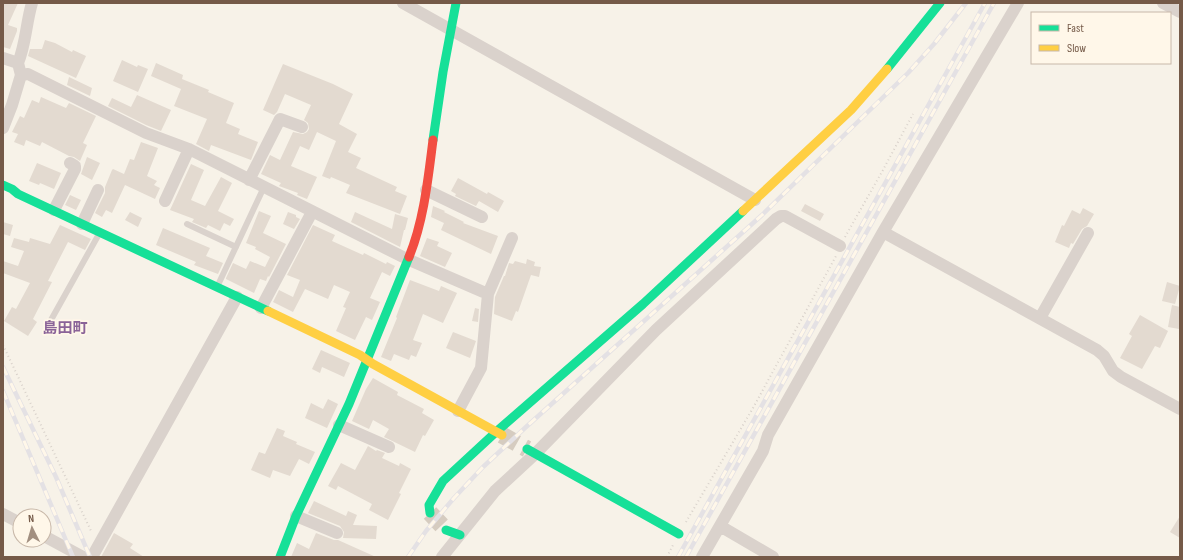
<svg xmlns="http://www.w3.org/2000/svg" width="1183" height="560" viewBox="0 0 1183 560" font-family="'Sofia Sans Condensed','Noto Sans JP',sans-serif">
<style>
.building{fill:#e3dad0}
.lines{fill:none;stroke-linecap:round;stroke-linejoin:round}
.secondary-tunnel{stroke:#d6ccc0;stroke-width:17;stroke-dasharray:17 8;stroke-linecap:butt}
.path{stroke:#d9d2cb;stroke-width:2;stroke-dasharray:1 3;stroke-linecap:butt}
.lane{stroke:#dad2cc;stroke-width:6}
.street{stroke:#dad2cc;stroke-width:12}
.fast{stroke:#16e098;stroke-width:9}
.slow{stroke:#ffcf43;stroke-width:9}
.jam{stroke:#f24e42;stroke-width:9}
.rail-casing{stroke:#e4e1e4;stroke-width:4.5}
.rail{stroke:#fff7e9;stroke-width:3;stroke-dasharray:9;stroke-linecap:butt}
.labels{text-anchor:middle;stroke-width:3.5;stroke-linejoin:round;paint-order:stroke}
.quarter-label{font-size:15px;font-weight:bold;fill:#8a6398;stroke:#fff7e9}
</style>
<rect width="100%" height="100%" fill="#f7f2e8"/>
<path class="building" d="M3 3H18L8 25 17 28V31L10 49 3 47Z
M45 40 55 43 72 52 73 50 86 56 76 78 28 56 30 49H42Z
M122 60 137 67 138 65 148 69 138 92 113 81Z
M156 63 183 75 182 79 209 90 208 92 234 103 226 123 240 129 238 134 258 142 251 160 211 145 209 151 196 144 207 119 174 106 181 89 151 76Z
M283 64 333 84 353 94 339 124 357 134 348 152 361 158 356 168 397 187 395 191 407 196 400 214 346 193 350 185 331 177 330 179 322 176 336 141 317 132 309 150 300 146 291 166 317 177 307 199 297 195 298 193 279 186 281 183 261 174 270 155 280 160 293 132 303 134 307 132 309 129 308 123 304 120 311 105 285 94 277 112 274 115 263 110Z
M69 77 92 88 90 96 67 85Z
M137 95 171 110 161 131 146 125 108 106 112 98 131 107Z
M41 97 66 108 69 103 96 116 83 143 87 145 80 161 74 157 69 156 42 142 40 146 26 140 24 146 14 142 18 134 12 132 20 116 24 118 32 100 39 103Z
M141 142 158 148 147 176 157 181 154 185 160 188 155 199 125 185 112 213 106 210 102 217 95 213 105 193V187L112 170 113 169 124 174 130 159 134 160Z
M87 157 100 163 92 180 81 174Z
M37 163 61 173 54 189 40 183 39 185 29 181Z
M191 164 204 170 191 200 205 206 221 177 232 183 218 211 234 219 230 226 224 223 220 231 208 225 206 228 192 222 194 219 170 210Z
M458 178 487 194 488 192 504 201 498 212 479 201 476 206 455 196 456 194 451 191Z
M70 195 81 200 76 210 65 205Z
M805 204 824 214 820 221 801 211Z
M433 206 445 211 444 212 464 222 463 223 498 236 491 254 441 230 444 223 431 217Z
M1083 208 1094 214 1087 226 1082 229 1073 244 1071 243 1069 248 1055 242 1062 225 1064 226 1072 210 1080 214Z
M259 211 271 216 263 233 286 244 269 277 268 276 266 281 260 279 254 293 226 279V278L233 263 246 269 250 261 265 267 270 257 255 249 256 247 246 243Z
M130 212 142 218 138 227 125 220Z
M288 212 296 215V217L300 219 294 229 283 224Z
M355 212 392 229 395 214 408 218 405 230H404L400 247 351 222Z
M3 222 13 225 10 236 3 234Z
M60 225 91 239 85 250 68 242 48 281 52 282 33 319 37 322 28 336 4 321 12 307 16 309 30 283 3 273V261L18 266 24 251 11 247 14 238 29 242 30 238 50 244Z
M313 225 335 235 332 241 363 255 364 253 386 264 387 262 395 266 390 276 382 272 370 298 380 302 372 320 366 317 355 340 336 331 346 308 343 307 350 292 334 285 328 299 305 289 293 312 273 302 279 290 293 297 300 280 287 275Z
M163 228 210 248 206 256 223 263 218 274 194 265 196 262 156 245Z
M427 238 439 242 437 246 452 253 445 267 420 256Z
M527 259 535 262 534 266 541 267 539 277 531 275 518 312 516 311 512 321 494 314 495 297 504 276H505L509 263 513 264 515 261 526 264Z
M410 280 439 291 441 286 457 293 443 323 423 314 413 340 422 343 416 357 411 355 409 360 394 354 391 361 381 357 397 318 396 317Z
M1167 282 1180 286 1175 304 1162 301Z
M1172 305 1180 307V324L1179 329 1168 327Z
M475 308 479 309 478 322 472 321Z
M1140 315 1168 331 1160 348 1155 346 1142 369 1120 358 1132 336 1129 334Z
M453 332 476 341 470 358 446 348Z
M321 350 350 363 344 377 322 367 320 373 312 369Z
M373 378 398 392 397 395 424 409 422 413 434 420 425 436 423 435 415 452 384 437 389 429 373 420 369 429 352 421 366 389Z
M328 399 338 404 327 428 305 418 311 403 323 409Z
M277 428 285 431 283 436 297 442 296 444 315 452 309 464 299 459 290 476 273 470 270 478 251 470 259 452 265 454Z
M368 446 376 451 377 450 385 453 382 458 399 466 400 463 411 469 399 493 401 494 388 520 369 510 372 504 338 486 336 490 328 486 341 463 355 470Z
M314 501 346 516 348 511 357 515 353 525 377 526 376 539 343 538 344 532 340 526 308 513Z
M1180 516V538L1170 532Z
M114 533 133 544 130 548 144 557H101Z
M316 533 334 540H338L376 557H291L297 543 309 549Z"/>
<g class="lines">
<path class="secondary-tunnel" d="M502 435 527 449
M430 513 446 530"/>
<path class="path" d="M845 237 883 170 913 114
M3 345 92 533
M686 522 753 408 836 256
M667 557 673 545"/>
<path class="lane" d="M187 224 236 247
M218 285 264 187
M51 320 99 234"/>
<path class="street" d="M403 3 755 200
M1163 3 1180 12
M3 58 18 63
M21 75 28 74 146 133 189 149 407 259 488 294
M3 128 12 105 21 75 18 63C26 44 26 23 32 3
M249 180 280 119 302 127
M426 190 482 217
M165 201 189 149
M54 210 75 169V166L70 163
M82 224 98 190
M883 232 1097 350 1104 356 1113 371 1121 377 1180 409
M261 308 312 212
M1040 318 1088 233
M458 411 481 368 488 294 512 238
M339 425 389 447
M3 514 20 523
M296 516 337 533
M720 526 773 557
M44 536 83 557
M92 557 237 297
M442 557 495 491 535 454 656 330 776 219 781 216H785L840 246
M702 557 763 451 768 435 883 232 1018 3"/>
<path class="fast" d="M887 69 940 3
M433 140 443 72 456 3
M3 185 12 189 18 194 268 311
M527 449 679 534
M430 513 429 505 443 481 496 432 643 304 743 211
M446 530 460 535
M280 557 296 516 349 404 409 257"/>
<path class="slow" d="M743 211 851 110 887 69
M268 311 360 355 373 364 502 435"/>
<path class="jam" d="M409 257C424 220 428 179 433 140"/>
<g class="rail-casing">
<path id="rail" d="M3 367 56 477 90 557
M3 391 73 557
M408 557 426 531 454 498 483 467 526 427 762 215 908 73 934 44 966 3
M678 557 985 3
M686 557 994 3"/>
</g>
<use href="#rail" class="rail"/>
</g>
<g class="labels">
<g class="quarter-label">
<text x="65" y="333">島田町</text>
</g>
</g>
<rect width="1183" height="560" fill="none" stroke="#755a48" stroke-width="8"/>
<rect x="1031" y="12" width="140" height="52" fill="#fff7e9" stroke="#c8b8a9"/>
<rect x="1039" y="25" width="20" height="6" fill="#16e098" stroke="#c8b8a9"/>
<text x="1067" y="32" font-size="12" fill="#755a48">Fast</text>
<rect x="1039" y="45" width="20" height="6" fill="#ffcf43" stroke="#c8b8a9"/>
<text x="1067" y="52" font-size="12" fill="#755a48">Slow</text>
<g transform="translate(32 528) rotate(355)"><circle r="19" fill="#fff7e9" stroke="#c8b8a9"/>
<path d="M0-3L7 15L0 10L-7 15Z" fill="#a28f80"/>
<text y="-6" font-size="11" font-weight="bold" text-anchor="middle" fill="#755a48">N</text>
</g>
</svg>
